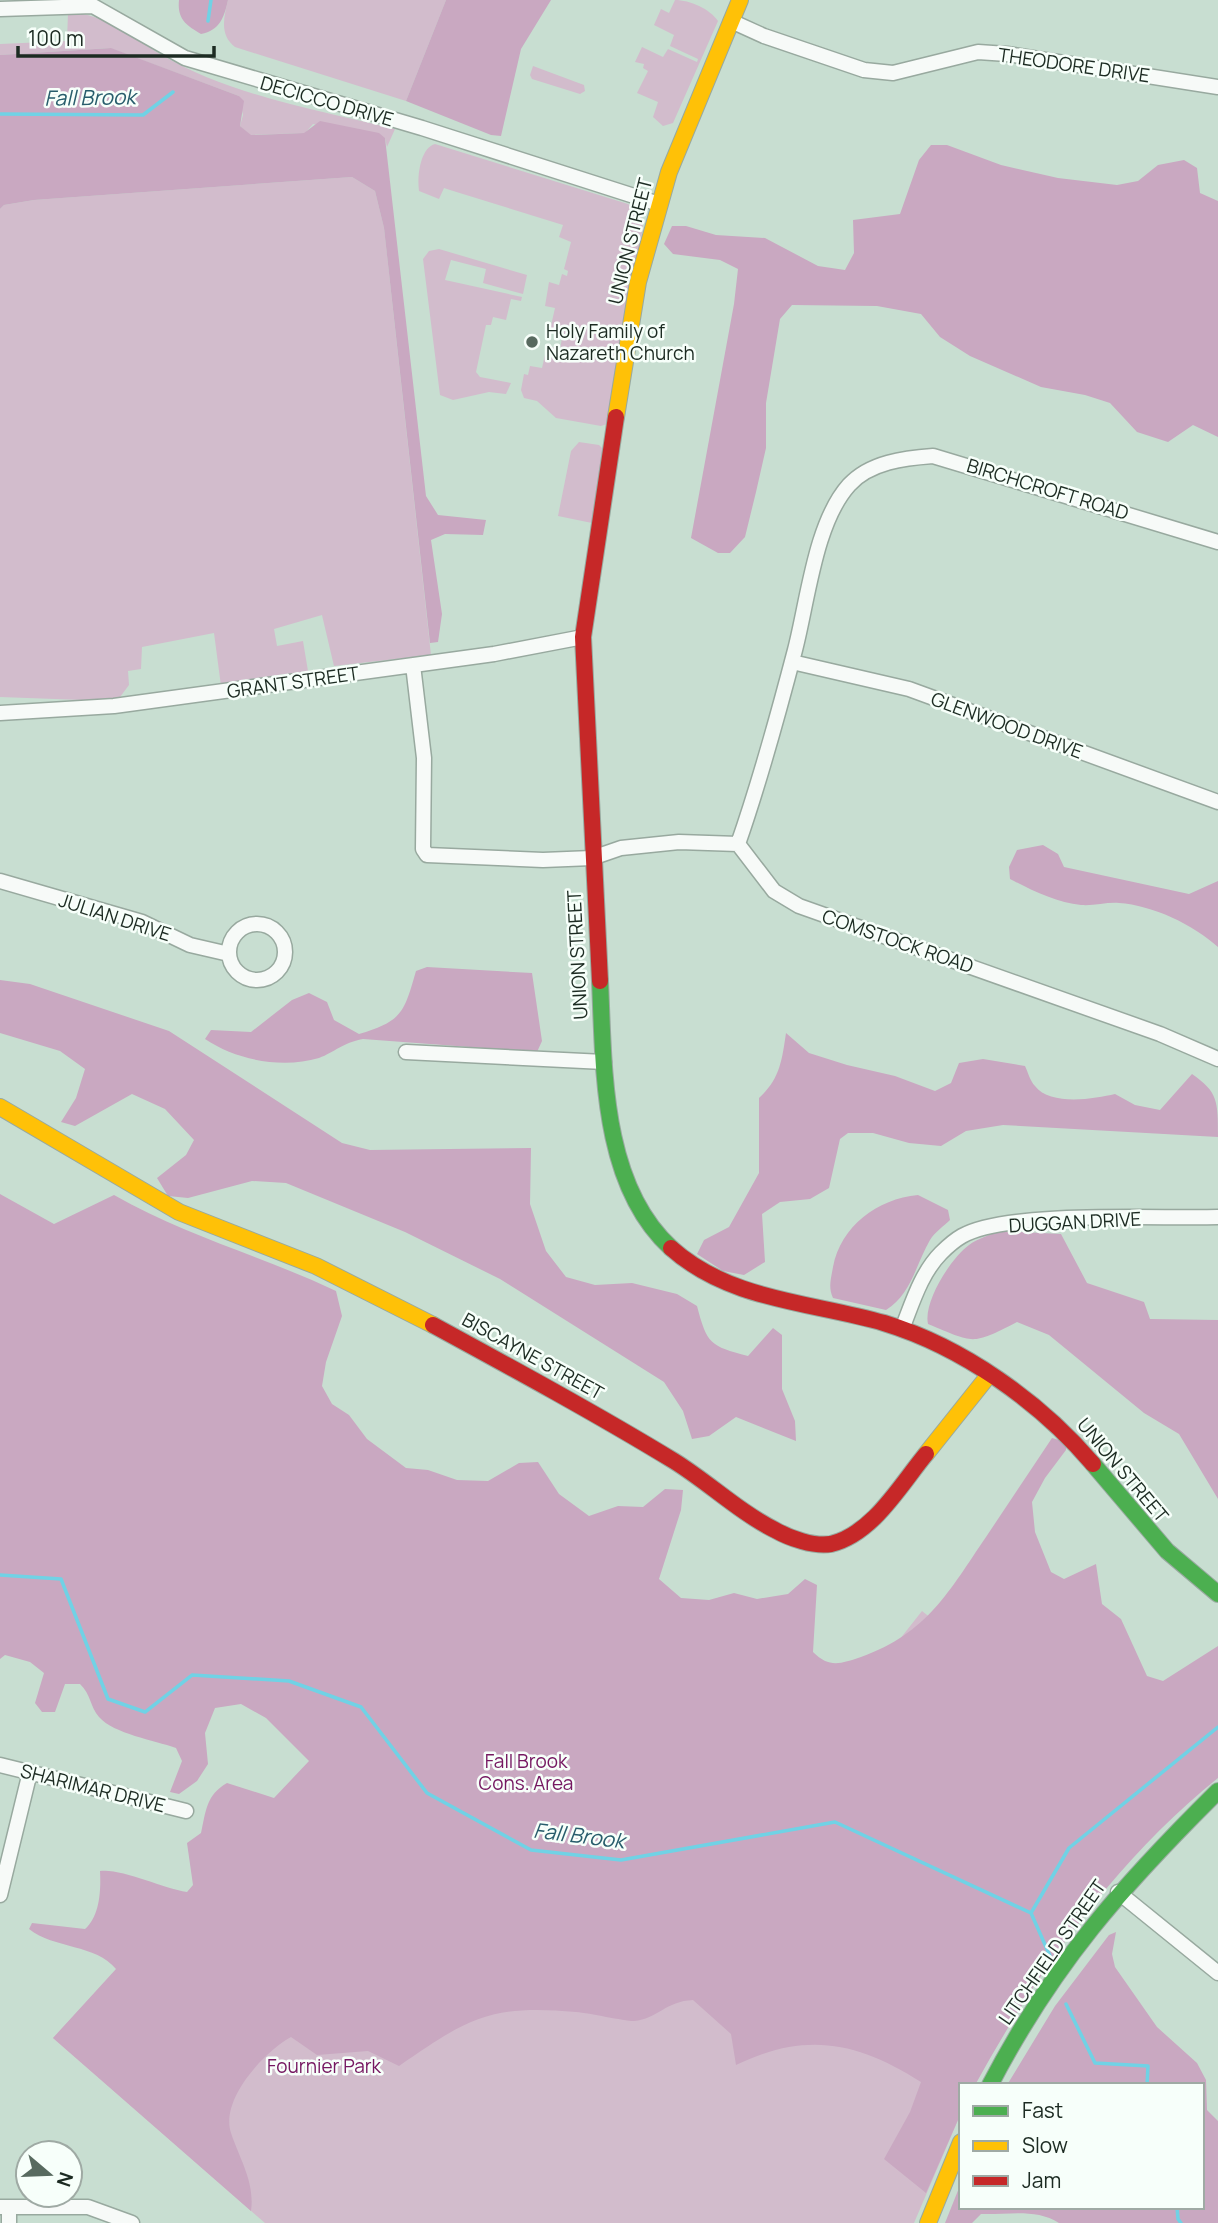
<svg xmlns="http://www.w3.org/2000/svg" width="1218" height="2223" viewBox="0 0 1218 2223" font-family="Manrope,sans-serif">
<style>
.green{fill:#d2bccc}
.forest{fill:#c9a8c1}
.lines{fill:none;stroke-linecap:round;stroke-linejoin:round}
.stream{stroke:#70d2e5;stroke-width:3.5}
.street-casing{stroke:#98a99f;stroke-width:17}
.fast-casing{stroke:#98a99f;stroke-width:18}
.slow-casing{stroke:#98a99f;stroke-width:18}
.jam-casing{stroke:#98a99f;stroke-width:18}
.street{stroke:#f7faf8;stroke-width:14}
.fast{stroke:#4caf50;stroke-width:16}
.slow{stroke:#ffc107;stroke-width:16}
.jam{stroke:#c62828;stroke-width:16}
.poi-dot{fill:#586a5f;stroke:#f7fffa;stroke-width:2.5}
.labels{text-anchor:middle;stroke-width:5;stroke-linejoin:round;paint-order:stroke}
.street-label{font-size:19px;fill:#1c2b22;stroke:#f7fffa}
.poi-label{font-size:19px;fill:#1c2b22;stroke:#f7fffa;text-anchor:start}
.park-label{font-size:19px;fill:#751761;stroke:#f7fffa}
.water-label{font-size:21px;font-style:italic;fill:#285d6c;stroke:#f7fffa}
</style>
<rect width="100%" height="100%" fill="#c8ded1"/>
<path class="green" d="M228 0H446L406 101 235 47C219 35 224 17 228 0Z
M675 0C690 0 710 9 718 21L673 123 663 126 653 117 658 102 637 93 648 71 643 68 644 64 635 62 642 47 663 57 668 49 697 62 698 59 670 46 674 35 654 25 661 9 669 13Z
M68 13C102 12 132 37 160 54 229 95 317 110 395 129L387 147 385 138 313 124 305 133 250 135 240 126 243 115 239 96 110 48 0 55V44L67 41Z
M533 66 584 85 585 91 580 94 532 79 530 75Z
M435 144 628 204 641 213 643 228 607 424 601 426 556 418 537 401 524 398 521 390 524 374 528 375 530 366 542 368 547 346 560 349 563 333 550 330 555 308 545 306 549 282 559 285 562 274 567 276 568 271 564 269 571 242 559 237 563 225 450 190 444 188 439 199 419 191C417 177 420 148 435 144Z
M352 177 375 191 384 228 431 655 334 666 322 615 274 629 277 646 303 641 308 671 221 686 214 633 142 647 141 669 128 671 129 685 120 697 110 701 0 697V209L4 205 34 200Z
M439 249 527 275 523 294 483 283 486 269 451 260 445 280 522 297 521 301 511 299 506 320 493 317 491 325H486L476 372 480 377 511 383 506 394 489 392 453 400 440 395 423 259 429 251Z
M579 442 599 445 603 449 592 523 558 516 571 451Z
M512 1544 791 1777 922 1611 1176 1812C1093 1888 1029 1986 975 2085H961V2113L914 2223H265L53 2038Z"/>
<path class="forest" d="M179 0H228C224 18 220 30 201 34 186 25 177 19 179 0Z
M446 0H551L521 49 501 136 491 135 406 101Z
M111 48 239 96 244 101 240 126 251 135 304 133 320 121 379 133 385 138 426 496 438 515 486 520 483 535 445 534 431 540 442 614 438 642 430 643 384 228 375 191 352 177 34 200 4 205 0 209V55Z
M931 145H947L1001 165 1058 178 1117 185 1138 181 1158 165 1184 160 1197 168 1200 193 1218 201V437L1193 425 1168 442 1137 432 1110 403 1085 395 1041 387 970 356 940 337 921 314 877 306 792 305 780 319 766 403V448L756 492 745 537 730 553H718L691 538 734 304 738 269 720 260 673 254 664 244 672 226H686L716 235 765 238 818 266 845 270 854 253 853 220 900 214 919 160Z
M1043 845 1058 854 1064 867 1189 894 1218 881V947C1194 925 1152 905 1119 903 1107 902 1094 906 1081 905 1057 903 1031 890 1010 879L1009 867 1017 850Z
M427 967 532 973 542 1041 537 1052 363 1039C342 1043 335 1052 319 1058 282 1069 236 1060 205 1039L211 1030 251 1032 292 1000 309 993 327 1002 334 1020 359 1034C403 1021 404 1012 416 971Z
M0 980 30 984 169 1031 342 1143 370 1150 531 1148 530 1204 546 1251 566 1277 595 1285 632 1283 677 1294 697 1306C707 1344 710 1346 748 1356L773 1328 782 1335V1389L795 1421 796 1441 736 1417 709 1436 692 1439 683 1411 664 1382 500 1279 405 1232 286 1183 252 1181 188 1198 168 1196 157 1178 186 1155 194 1140 165 1109 132 1094 75 1126 61 1122 76 1098 85 1069 60 1051 0 1033Z
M786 1033 809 1053 847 1065 895 1076 935 1091 951 1083 959 1063 983 1059 1025 1066C1028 1072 1030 1081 1035 1086 1050 1106 1094 1099 1115 1094L1135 1105 1160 1110 1192 1074C1218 1092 1218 1101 1218 1137L1003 1125 966 1131 941 1146 909 1143 873 1133H848L840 1139 829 1188 810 1199 780 1202 762 1214 765 1262 744 1275 723 1271 697 1254 704 1240 729 1227 759 1173V1098C780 1079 782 1060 786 1033Z
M0 1194 54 1224 114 1195C186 1236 262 1256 336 1291L342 1316 326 1362 322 1386 332 1404 349 1415 367 1439 406 1468 428 1470 457 1480 488 1481 519 1463 538 1462 559 1494 589 1516 618 1506 643 1507 665 1489 683 1490 681 1510 659 1579 681 1598 709 1600 734 1593 757 1599 788 1594 805 1579 817 1585 813 1652C829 1668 840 1664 861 1657 928 1633 949 1591 986 1537 1008 1504 1030 1471 1052 1438L1066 1442V1450L1045 1478 1032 1502 1035 1532 1051 1572 1064 1579 1096 1564 1102 1604 1121 1619 1147 1676 1163 1681 1218 1646V1778C1115 1861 1039 1969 975 2085H961V2113L926 2193 884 2159 910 2112 921 2082C858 2042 806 2031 736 2065L731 2034 693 2000C666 2001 657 2019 634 2021 623 2021 590 2013 576 2012 490 2004 467 2019 399 2066L368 2051 317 2055 291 2037C264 2052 220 2099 231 2133 240 2160 255 2182 251 2211L53 2038 116 1969C96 1944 54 1949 29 1929L32 1923 85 1929C100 1916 101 1890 100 1871 121 1868 162 1888 187 1892L193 1885 187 1843 201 1833C206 1811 206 1795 227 1783L274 1798 309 1761 266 1718 241 1704 215 1708 205 1733 208 1764 197 1781 179 1794 170 1792 182 1761 176 1748C154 1740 114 1734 99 1717 90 1707 91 1694 80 1684H65L55 1712H42L35 1703 44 1673 30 1662 5 1655 0 1659Z
M918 1195 948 1210 950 1220C944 1226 935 1232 930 1240 916 1264 911 1295 886 1310L833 1298C828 1287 831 1279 833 1267 841 1226 877 1199 918 1195Z
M999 1231 1061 1234 1087 1283 1144 1302 1150 1319 1218 1320V1499L1179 1434 1144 1413 1049 1335 1017 1322C970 1346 975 1343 928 1324 923 1302 951 1258 969 1245 977 1239 990 1235 999 1231Z
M1116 1932 1112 1954 1115 1967 1157 2027 1197 2063 1206 2080 1207 2110 1218 2121V2223H1059C1036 2208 1007 2215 981 2214L972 2223H945L961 2183V2207H1202V2085H1007L1055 2006 1109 1935Z"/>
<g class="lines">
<path class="stream" d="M208 21 211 0
M0 114 143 115 173 92
M0 1575 61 1579 108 1699 145 1712 192 1675 289 1681 361 1707 427 1793 531 1850 621 1860 835 1822 1031 1913 1050 1956
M1031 1913 1069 1848 1218 1727
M1066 2004 1095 2063 1148 2066 1147 2085
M1177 2207 1178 2219 1181 2223"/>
<g class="street-casing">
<path id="street" d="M0 9 93 6 185 58 422 128 659 204
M731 21 764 36 864 70 893 73 978 52 1007 54 1218 87
M792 662 909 689 1218 802
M413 665 424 758 423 849 427 855 543 860 592 858 621 848 679 842 738 844 774 891 799 906 1160 1034 1218 1059
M0 713 114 706 494 654 583 637
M738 844C760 781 778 715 795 650 808 600 815 523 849 485 870 462 905 458 933 456L1218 542
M0 881 142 922 190 945 229 954
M229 952a28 28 0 1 1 56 0a28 28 0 1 1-56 0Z
M406 1052 604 1062
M902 1329C912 1304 921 1273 941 1253 947 1247 955 1240 962 1236 1007 1210 1160 1219 1218 1217
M0 1765 186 1811
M1118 1892 1218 1973
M0 1895 30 1772
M0 2207H88L132 2223
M9 2223V2207"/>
</g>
<g class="fast-casing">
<path id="fast" d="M600 981C604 1068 601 1184 671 1248
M1093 1464 1167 1551 1218 1594
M990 2085C1053 1964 1122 1886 1218 1791"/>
</g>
<g class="slow-casing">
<path id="slow" d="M616 417 638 282 669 172 740 0
M0 1107 179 1212 316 1266 433 1325
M926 1454 989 1375
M928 2223 961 2142"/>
</g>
<g class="jam-casing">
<path id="jam" d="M600 981 583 637 616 417
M671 1248C730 1301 812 1302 884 1323 963 1347 1040 1402 1093 1464
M433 1325C514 1369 595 1413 674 1461 708 1482 739 1512 775 1530 789 1538 814 1547 831 1544 873 1534 901 1484 926 1454"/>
</g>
<use href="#street" class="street"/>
<use href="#fast" class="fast"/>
<use href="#slow" class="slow"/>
<use href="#jam" class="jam"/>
</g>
<circle class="poi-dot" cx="532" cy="342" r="7"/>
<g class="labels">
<g class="street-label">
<text transform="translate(1074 65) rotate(8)" y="7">THEODORE DRIVE</text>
<text transform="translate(327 101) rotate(16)" y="7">DECICCO DRIVE</text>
<text transform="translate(630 241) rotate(-76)" y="7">UNION STREET</text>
<text transform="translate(1048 489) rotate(17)" y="7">BIRCHCROFT ROAD</text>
<text transform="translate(293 682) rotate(-8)" y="7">GRANT STREET</text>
<text transform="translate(1007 725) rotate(20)" y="7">GLENWOOD DRIVE</text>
<text transform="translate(115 917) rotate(18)" y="7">JULIAN DRIVE</text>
<text transform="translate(898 941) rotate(19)" y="7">COMSTOCK ROAD</text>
<text transform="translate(577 955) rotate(-93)" y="7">UNION STREET</text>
<text transform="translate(1075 1222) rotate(-3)" y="7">DUGGAN DRIVE</text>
<text transform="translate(533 1356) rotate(29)" y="7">BISCAYNE STREET</text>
<text transform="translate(1123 1470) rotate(50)" y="7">UNION STREET</text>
<text transform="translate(93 1788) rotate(14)" y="7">SHARIMAR DRIVE</text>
<text transform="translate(1052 1952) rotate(-55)" y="7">LITCHFIELD STREET</text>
</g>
<g class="poi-label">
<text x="546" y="338">Holy Family of<tspan x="546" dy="22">Nazareth Church</tspan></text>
</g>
<g class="park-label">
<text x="526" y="1768">Fall Brook<tspan x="526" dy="22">Cons. Area</tspan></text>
<text x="324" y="2073">Fournier Park</text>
</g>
<g class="water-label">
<text transform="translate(90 98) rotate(-1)" y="7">Fall Brook</text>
<text transform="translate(579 1836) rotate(7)" y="7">Fall Brook</text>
</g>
</g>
<rect x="959" y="2083" width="245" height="126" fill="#f7fffa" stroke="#9faaa4" stroke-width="2"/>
<rect x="973" y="2106" width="35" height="10" fill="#4caf50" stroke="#9faaa4" stroke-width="2"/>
<text x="1022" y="2118" font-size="21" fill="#1c2b22">Fast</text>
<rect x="973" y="2141" width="35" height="10" fill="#ffc107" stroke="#9faaa4" stroke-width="2"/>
<text x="1022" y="2153" font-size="21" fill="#1c2b22">Slow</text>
<rect x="973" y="2176" width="35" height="10" fill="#c62828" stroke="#9faaa4" stroke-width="2"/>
<text x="1022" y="2188" font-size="21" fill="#1c2b22">Jam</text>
<g transform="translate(49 2174) rotate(109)"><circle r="33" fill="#f7fffa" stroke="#9faaa4" stroke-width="2"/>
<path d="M0-5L12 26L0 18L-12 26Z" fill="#586a5f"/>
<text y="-10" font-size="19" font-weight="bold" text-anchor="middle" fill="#1c2b22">N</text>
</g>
<path d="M18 46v10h196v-10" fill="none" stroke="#1c2b22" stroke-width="3.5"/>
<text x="28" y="46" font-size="21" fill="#1c2b22" stroke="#f7fffa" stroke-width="5" paint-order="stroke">100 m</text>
</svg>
